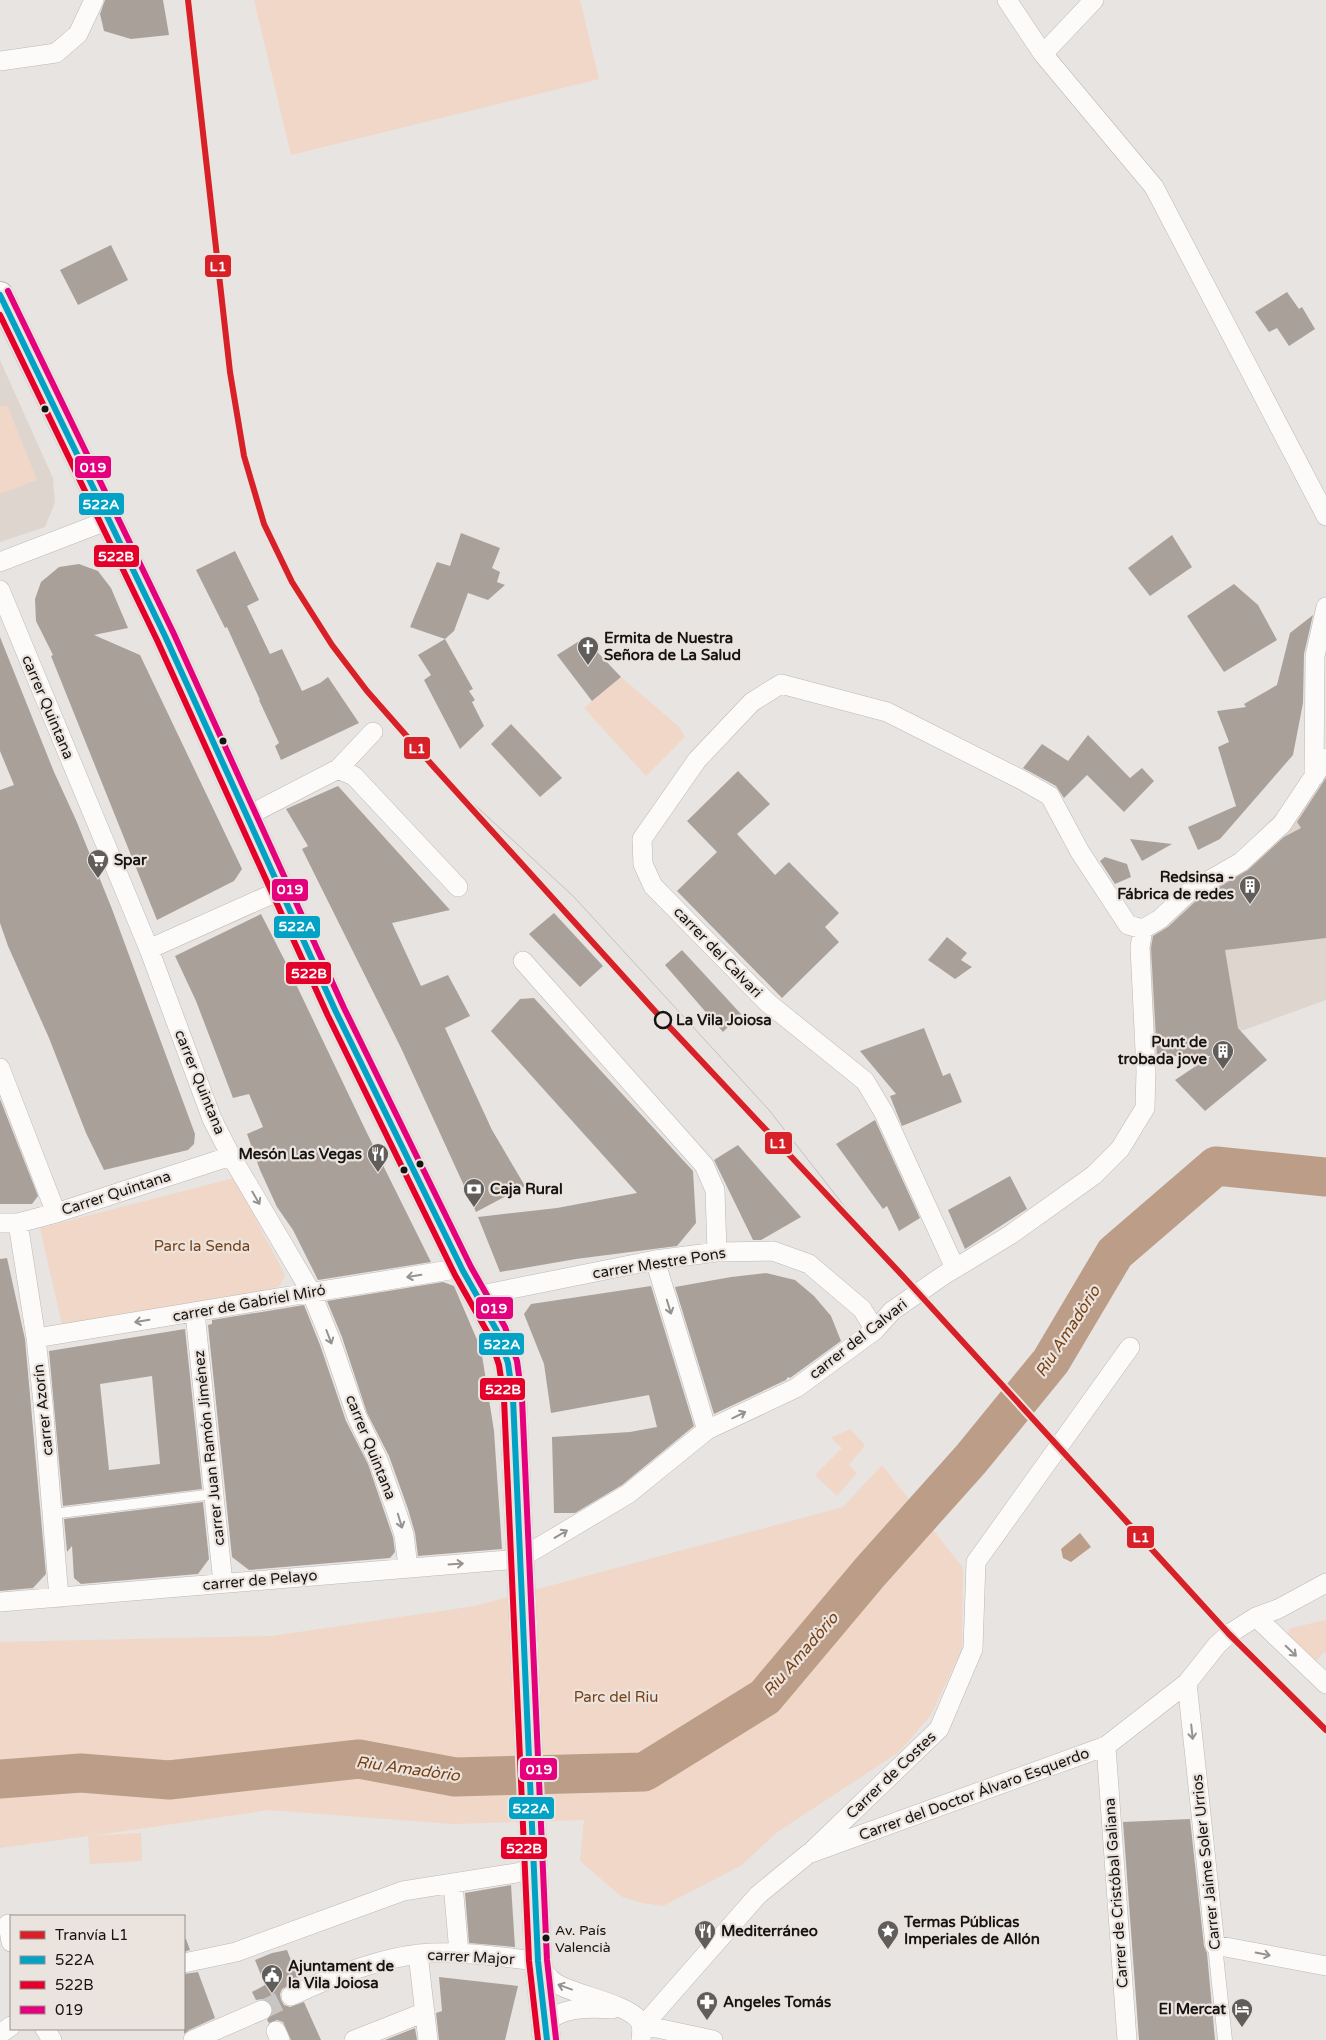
<svg xmlns="http://www.w3.org/2000/svg" width="1326" height="2040" viewBox="0 0 1326 2040" font-family="'Varela Round',sans-serif">
<style>
.built{fill:#dfd5cf}
.green{fill:#f0d7c7}
.water{fill:#bb9d88}
.lines{fill:none;stroke-linecap:round;stroke-linejoin:round}
.river{stroke:#bb9d88;stroke-width:39}
.building{fill:#aaa09a;fill-rule:evenodd}
.minor-tunnel{stroke:#c8c5c2;stroke-width:19;stroke-dasharray:19 9;stroke-linecap:butt}
.service-casing{stroke:#bbb8b6;stroke-width:11}
.pedestrian-casing{stroke:#bbb8b6;stroke-width:15}
.minor-casing{stroke:#bbb8b6;stroke-width:20}
.secondary-casing{stroke:#bbb8b6;stroke-width:28}
.service{stroke:#fcfbfa;stroke-width:10}
.pedestrian{stroke:#fcfbfa;stroke-width:14}
.minor{stroke:#fcfbfa;stroke-width:19}
.secondary{stroke:#fcfbfa;stroke-width:26}
.tram{stroke:#c2c1c0;stroke-width:1}
.bus-1-casing{stroke:#ebe3de;stroke-width:10}
.bus-2-casing{stroke:#ebe3de;stroke-width:10}
.bus-3-casing{stroke:#ebe3de;stroke-width:10}
.bus-1{stroke:#01a2c5;stroke-width:6}
.bus-2{stroke:#e4002b;stroke-width:6}
.bus-3{stroke:#e5007d;stroke-width:6}
.tram-1-casing{stroke:#ebe3de;stroke-width:10}
.tram-1{stroke:#d72028;stroke-width:6}
.oneway{stroke:#949392}
.bus-dot{fill:#161412;stroke:#ebe3de;stroke-width:2}
.stop-dot{fill:#ebe3de;stroke:#161412;stroke-width:2.5}
.labels{text-anchor:middle;stroke-width:4.5;stroke-linejoin:round;paint-order:stroke}
.bus-label{font-size:14px;fill:#161412;stroke:#ebe3de;text-anchor:start}
.poi-label{font-size:15px;font-weight:bold;fill:#161412;stroke:#ebe3de;text-anchor:start}
.street-label{font-size:15px;fill:#161412;stroke:#ebe3de}
.stop-label{font-size:15px;font-weight:bold;fill:#161412;stroke:#ebe3de;text-anchor:start}
.park-label{font-size:15px;fill:#794113;stroke:#ebe3de}
.water-label{font-size:16px;font-style:italic;fill:#794113;stroke:#ebe3de}
.line-badge{stroke:#ebe3de;stroke-width:2}
.badge-label{font-size:14px;text-anchor:middle;font-weight:bold;fill:#fff}
</style>
<rect width="100%" height="100%" fill="#e8e4e1"/>
<path class="built" d="M0 360 53 478 55 503 45 527 0 542Z
M1326 763V1000L1238 1032 1203 1056 1145 1057 1140 947 1314 778Z"/>
<path class="green" d="M254 0H580L599 79 291 155Z
M7 405 37 480 0 494V407Z
M621 677 679 727 685 737 646 776 584 708Z
M234 1178 285 1275 280 1285 271 1291 62 1325 40 1228Z
M850 1429 865 1445 849 1465 857 1473 837 1496 815 1475 842 1448 831 1438Z
M882 1465 963 1568 962 1649 931 1715 899 1752 776 1833 742 1865 663 1906 643 1903 622 1897 580 1861 584 1820 452 1824 269 1810 90 1836 141 1833 142 1861 90 1864 88 1836 0 1848V1642L272 1636 475 1606 843 1507Z
M1326 1620V1652L1322 1654 1315 1663 1287 1634 1291 1628Z"/>
<path class="water" d="M1080 1533 1091 1547 1071 1562 1063 1558 1061 1549Z"/>
<g class="lines">
<path class="river" d="M0 1779 81 1773 169 1780 359 1759 455 1777 644 1772 765 1697 870 1572 971 1459 1051 1361 1115 1253 1216 1166 1326 1177"/>
</g>
<path class="building" d="M105 0H163L169 35 131 39 104 31 100 14Z
M111 245 128 280 78 305 60 270Z
M1287 292 1299 309 1302 307 1315 329 1289 346 1277 328 1269 332 1255 312Z
M461 533 500 548 492 568 500 572 497 582 505 585 488 600 468 593 454 631 445 639 410 627 437 562 450 566Z
M1172 535 1192 567 1150 596 1128 568Z
M235 551 259 600 247 606 270 654 282 649 302 691 320 683 328 677 359 723 281 760 275 746 279 743 259 700H260L227 627 225 628 196 570Z
M79 564 98 571 111 588 128 628 94 635 140 655 242 869 234 881 157 920 51 656 53 655 36 621 35 599 41 582 59 567Z
M1234 584 1258 605 1277 640 1224 672 1187 616Z
M1313 615 1304 654 1303 703 1293 755 1220 839 1198 850 1188 827 1236 806 1218 747 1229 742 1217 711 1246 707 1244 704 1277 685 1290 633Z
M0 637 54 772 76 820 112 909 195 1134 194 1144 188 1150 104 1170 86 1133 49 1038 8 946 0 923V790L14 785 0 751Z
M584 638 621 677 592 701 557 655Z
M445 639 473 689 469 691 475 700 472 702 484 726 460 749 424 680 431 675 418 655Z
M511 724 562 778 540 797 491 744Z
M1088 735 1130 778 1142 768 1154 781 1124 812 1087 775 1064 798 1056 786 1023 768 1042 744 1068 761Z
M738 771 770 804 737 834 775 875 789 862 839 913 825 927 839 942 782 998 677 891 717 852 687 821Z
M1326 778V938L1225 950 1238 1028 1267 1060 1205 1111 1175 1080 1211 1056H1157L1151 948 1153 936 1168 927 1196 901 1248 870 1284 837 1301 828 1297 822Z
M338 786 450 910 392 923 421 986 448 975 470 1016 445 1028 492 1130 525 1186 476 1212 401 1048 302 849 308 846 286 809Z
M1130 839 1172 844 1142 861Z
M1105 857 1127 864 1131 877 1115 884 1100 861Z
M554 913 603 966 580 987 529 934Z
M261 914 284 959 366 1131 431 1262 318 1280 293 1230 277 1207 260 1170 247 1134 263 1127 249 1094 233 1098 196 1001 175 956Z
M947 937 967 953 961 960 972 967 955 979 928 960Z
M682 950 741 1014 723 1032 665 965Z
M534 998 693 1171 696 1223 677 1246 576 1259 500 1272 478 1217 557 1208 637 1193 491 1031 520 999Z
M924 1028 943 1076 950 1073 962 1102 902 1126 890 1096 896 1094 860 1051Z
M0 1099 38 1196 32 1204H0Z
M875 1120 920 1218 899 1231 887 1206 883 1209 836 1144Z
M738 1145 801 1217 761 1240H753L714 1160Z
M1010 1176 1027 1209 965 1249 948 1210Z
M7 1258 25 1339 46 1574 33 1588 0 1591V1259Z
M766 1273 795 1280 814 1296 831 1316 841 1341 790 1378 788 1377 786 1380 714 1414 675 1287 731 1277Z
M443 1282 454 1286 481 1349 494 1431 502 1549 418 1556 415 1533 408 1509 389 1456 367 1413 342 1337 327 1301Z
M651 1286 694 1426 622 1485 575 1513H554L552 1437 630 1432 657 1427 649 1395 551 1413 544 1364 524 1314 531 1304Z
M304 1305 320 1345 346 1421 368 1464 393 1537 395 1552 390 1558 249 1570 232 1557 208 1325 212 1324V1320Z
M185 1329 202 1489 63 1506 49 1351ZM152 1376 160 1464 109 1470 100 1384Z
M203 1502 209 1559 198 1574 81 1584 74 1578 72 1546 67 1552 64 1519Z
M1190 1819 1204 1946 1207 1953 1215 2040H1139L1123 1822Z
M511 1885 515 1947 469 1943 465 1893Z
M184 1939H186L190 1950 184 1952Z
M287 1950 299 1980 282 1989 280 1994 281 2000 284 2005 290 2007 304 2002 321 2040H291L283 2022 277 2020 269 2023 267 2020 273 2011 269 2001 263 1999 256 2000 252 1992 265 1985 255 1960 272 1953Z
M198 1972 215 2018 189 2030 184 2034V1974Z
M439 1977 518 1986 505 2040H439L436 2013 442 2011Z
M415 2028 417 2040H385Z"/>
<g class="lines">
<path class="minor-tunnel" d="M262 2010 291 1996"/>
<g class="service-casing">
<path id="service" d="M52 1514 214 1494"/>
</g>
<g class="pedestrian-casing">
<path id="pedestrian" d="M1215 1945 1225 2040"/>
</g>
<g class="minor-casing">
<path id="minor" d="M1007 0 1043 54 1154 187 1326 516
M1043 54 1094 0
M0 61 56 53 78 34 94 0
M0 562 109 520
M0 590 149 949 212 1119 231 1156 311 1292 331 1341 357 1417 378 1460 397 1513 404 1535 408 1567
M338 769 373 732
M1314 777 1315 656 1326 607
M247 816 338 769 354 776 458 887
M149 949 281 890
M523 961 704 1165 715 1190 717 1252
M0 1068 56 1213
M0 1223H18L56 1213 231 1156
M18 1223 36 1338 43 1403 59 1598
M655 1260 707 1430
M955 1268 884 1113 865 1081 768 1003 653 886 643 864 642 839 697 760 752 702 781 684 887 712 1022 780 1050 796 1080 852 1128 925 1143 929
M476 1296 655 1260 717 1252 773 1251 809 1264 862 1309 875 1330
M195 1313 223 1583
M36 1338C178 1315 320 1290 462 1268
M0 1602 519 1559 628 1494 707 1430 796 1388 875 1330 892 1311 944 1275 1010 1235 1094 1175 1120 1149 1145 1108 1146 1071 1140 947 1143 929 1160 919 1189 892 1241 862 1282 824 1326 758
M1256 1617 1326 1684
M1187 1683 1215 1945 1326 1966
M1106 1746 1127 2040
M813 1850 939 1729 973 1649 976 1562 1130 1347
M453 1884 459 1953
M8 1924 11 1942
M418 1954 428 2040
M184 1963 236 1952 403 1891 516 1873 533 1868
M291 1996C329 1978 376 1959 419 1954 458 1950 498 1957 538 1961 543 1970 548 1979 557 1984 576 1995 627 2004 639 2020 643 2026 642 2032 641 2039
M642 2027 758 1895 808 1854 1106 1746 1187 1683 1217 1645 1229 1634 1256 1617 1278 1609 1326 1583
M642 2027 657 2028 713 2040
M45 2029 52 2040
M276 2031 280 2040
M541 2032C551 2006 589 2007 612 2009
M0 2034 11 2026
M193 2040 262 2010
M354 2040 425 2012"/>
</g>
<g class="secondary-casing">
<path id="secondary" d="M0 295 165 636 336 1012 463 1271 497 1331 508 1363 513 1398 538 1961 547 2040"/>
</g>
<use href="#service" class="service"/>
<use href="#pedestrian" class="pedestrian"/>
<use href="#minor" class="minor"/>
<use href="#secondary" class="secondary"/>
<path class="tram" d="M433 766 574 897 769 1110 881 1253"/>
<g class="bus-1-casing">
<path id="bus-1" d="M0 295 165 636 336 1012 463 1271 497 1331 508 1363 513 1398 538 1961 547 2040"/>
</g>
<g class="bus-2-casing">
<path id="bus-2" d="M0 315 157 640 328 1016 455 1275 489 1335 499 1365 504 1399 529 1961 538 2040"/>
</g>
<g class="bus-3-casing">
<path id="bus-3" d="M8 291 173 632 344 1008 471 1267 505 1327 517 1361 522 1398 547 1960 556 2039"/>
</g>
<use href="#bus-1" class="bus-1"/>
<use href="#bus-2" class="bus-2"/>
<use href="#bus-3" class="bus-3"/>
<g class="tram-1-casing">
<path id="tram-1" d="M188 0 230 372 244 456 264 524 292 582 332 645 367 691 433 766 663 1020 901 1274 1229 1634 1326 1730"/>
</g>
<use href="#tram-1" class="tram-1"/>
</g>
<defs><path id="oneway-shaft" d="M-6 0H5M1.5-3L5.5 0L1.5 3" fill="none" stroke-width="1.6" stroke-linecap="round" stroke-linejoin="round" transform="scale(1.25)"/></defs>
<g class="oneway">
<use href="#oneway-shaft" transform="translate(256 1198) rotate(60)"/>
<use href="#oneway-shaft" transform="translate(414 1276) rotate(171)"/>
<use href="#oneway-shaft" transform="translate(669 1307) rotate(73)"/>
<use href="#oneway-shaft" transform="translate(142 1321) rotate(171)"/>
<use href="#oneway-shaft" transform="translate(329 1337) rotate(69)"/>
<use href="#oneway-shaft" transform="translate(739 1415) rotate(-26)"/>
<use href="#oneway-shaft" transform="translate(400 1521) rotate(73)"/>
<use href="#oneway-shaft" transform="translate(561 1534) rotate(-31)"/>
<use href="#oneway-shaft" transform="translate(456 1564) rotate(-4)"/>
<use href="#oneway-shaft" transform="translate(1291 1651) rotate(44)"/>
<use href="#oneway-shaft" transform="translate(1192 1732) rotate(84)"/>
<use href="#oneway-shaft" transform="translate(1263 1954) rotate(11)"/>
<use href="#oneway-shaft" transform="translate(565 1987) rotate(-160)"/>
</g>
<defs>
<g id="church-pin" transform="scale(1.125)"><path d="M0 17L-7.5 6A9.5 9.5 0 1 1 7.5 6Z" fill="#605d5a" stroke="#ebe3de"/><path d="M-1.2-6h2.4v3.5h3.3v2.4h-3.3V6h-2.4V-.1h-3.3v-2.4h3.3Z" fill="#fff"/></g>
<g id="supermarket-pin" transform="scale(1.125)"><path d="M0 17L-7.5 6A9.5 9.5 0 1 1 7.5 6Z" fill="#605d5a" stroke="#ebe3de"/><path d="M-6-5.5h2.5l.6 2H6L4.5 2H-2.5L-4.4-4H-6ZM-1.5 3.2a1.3 1.3 0 1 0 .1 0ZM3 3.2a1.3 1.3 0 1 0 .1 0Z" fill="#fff"/></g>
<g id="building-pin" transform="scale(1.125)"><path d="M0 17L-7.5 6A9.5 9.5 0 1 1 7.5 6Z" fill="#605d5a" stroke="#ebe3de"/><path d="M-4-6H4V6H1V3H-1V6H-4ZM-2.5-4.3h1.7v1.8h-1.7ZM.8-4.3h1.7v1.8H.8ZM-2.5-1h1.7V.8h-1.7ZM.8-1h1.7V.8H.8Z" fill="#fff"/></g>
<g id="restaurant-pin" transform="scale(1.125)"><path d="M0 17L-7.5 6A9.5 9.5 0 1 1 7.5 6Z" fill="#605d5a" stroke="#ebe3de"/><path d="M-5-6h1v4h1v-4h1v4h1v-4h1v5L-1.5 .5V6h-2V.5L-5-1ZM5-6V6H3V1.5H1.5Q1.5-4 5-6Z" fill="#fff"/></g>
<g id="bank-pin" transform="scale(1.125)"><path d="M0 17L-7.5 6A9.5 9.5 0 1 1 7.5 6Z" fill="#605d5a" stroke="#ebe3de"/><path d="M-6-4H6V4H-6ZM0-2.3a2.3 2.3 0 1 0 0 4.6a2.3 2.3 0 1 0 0-4.6Z" fill="#fff"/></g>
<g id="sight-pin" transform="scale(1.125)"><path d="M0 17L-7.5 6A9.5 9.5 0 1 1 7.5 6Z" fill="#605d5a" stroke="#ebe3de"/><path d="M0-6L1.8-2.2L6-1.7L2.9 1.2L3.7 5.4L0 3.3L-3.7 5.4L-2.9 1.2L-6-1.7L-1.8-2.2Z" fill="#fff"/></g>
<g id="civic-pin" transform="scale(1.125)"><path d="M0 17L-7.5 6A9.5 9.5 0 1 1 7.5 6Z" fill="#605d5a" stroke="#ebe3de"/><path d="M-.6-6.5H3V-4.5H.6V-3L4-1V1h2V6H-6V1h2V-1L-.6-3ZM-1.2 2.5V6h2.4V2.5Z" fill="#fff"/></g>
<g id="pharmacy-pin" transform="scale(1.125)"><path d="M0 17L-7.5 6A9.5 9.5 0 1 1 7.5 6Z" fill="#605d5a" stroke="#ebe3de"/><path d="M-2-6h4v4h4v4h-4v4h-4v-4h-4v-4h4Z" fill="#fff"/></g>
<g id="hotel-pin" transform="scale(1.125)"><path d="M0 17L-7.5 6A9.5 9.5 0 1 1 7.5 6Z" fill="#605d5a" stroke="#ebe3de"/><path d="M-6-4.5h1.5V1H6V5H4.5V3h-9V5H-6ZM-4 0a1.8 1.8 0 1 1 3.6 0ZM.5 0V-2.5h3Q6-2.5 6 0Z" fill="#fff"/></g>
</defs>
<g fill-rule="evenodd">
<use href="#church-pin" x="588" y="647"/>
<use href="#supermarket-pin" x="98" y="860"/>
<use href="#building-pin" x="1250" y="886"/>
<use href="#building-pin" x="1223" y="1051"/>
<use href="#restaurant-pin" x="378" y="1154"/>
<use href="#bank-pin" x="474" y="1189"/>
<use href="#restaurant-pin" x="705" y="1931"/>
<use href="#sight-pin" x="888" y="1931"/>
<use href="#civic-pin" x="272" y="1975"/>
<use href="#pharmacy-pin" x="707" y="2002"/>
<use href="#hotel-pin" x="1242" y="2009"/>
</g>
<g class="bus-dot">
<circle cx="45" cy="409" r="4.5"/>
<circle cx="223" cy="741" r="4.5"/>
<circle cx="420" cy="1164" r="4.5"/>
<circle cx="404" cy="1170" r="4.5"/>
<circle cx="546" cy="1938" r="4.5"/>
</g>
<circle class="stop-dot" cx="663" cy="1020" r="8"/>
<g class="labels">
<g class="bus-label">
<text x="555" y="1935">Av. País<tspan x="555" dy="17">Valencià</tspan></text>
</g>
<g class="poi-label">
<text x="604" y="643">Ermita de Nuestra<tspan x="604" dy="17">Señora de La Salud</tspan></text>
<text x="114" y="865">Spar</text>
<text x="1234" y="882" text-anchor="end">Redsinsa -<tspan x="1234" dy="17">Fábrica de redes</tspan></text>
<text x="1207" y="1047" text-anchor="end">Punt de<tspan x="1207" dy="17">trobada jove</tspan></text>
<text x="362" y="1159" text-anchor="end">Mesón Las Vegas</text>
<text x="490" y="1194">Caja Rural</text>
<text x="904" y="1927">Termas Públicas<tspan x="904" dy="17">Imperiales de Allón</tspan></text>
<text x="721" y="1936">Mediterráneo</text>
<text x="288" y="1971">Ajuntament de<tspan x="288" dy="17">la Vila Joiosa</tspan></text>
<text x="723" y="2007">Angeles Tomás</text>
<text x="1226" y="2014" text-anchor="end">El Mercat</text>
</g>
<g class="street-label">
<text transform="translate(48 707) rotate(67)" y="5">carrer Quintana</text>
<text transform="translate(718 952) rotate(46)" y="5">carrer del Calvari</text>
<text transform="translate(200 1082) rotate(68)" y="5">carrer Quintana</text>
<text transform="translate(116 1193) rotate(-18)" y="5">Carrer Quintana</text>
<text transform="translate(659 1263) rotate(-9)" y="5">carrer Mestre Pons</text>
<text transform="translate(249 1303) rotate(-10)" y="5">carrer de Gabriel Miró</text>
<text transform="translate(858 1339) rotate(-38)" y="5">carrer del Calvari</text>
<text transform="translate(43 1410) rotate(-96)" y="5">carrer Azorín</text>
<text transform="translate(371 1447) rotate(68)" y="5">carrer Quintana</text>
<text transform="translate(209 1448) rotate(-96)" y="5">carrer Juan Ramón Jiménez</text>
<text transform="translate(260 1580) rotate(-5)" y="5">carrer de Pelayo</text>
<text transform="translate(891 1775) rotate(-44)" y="5">Carrer de Costes</text>
<text transform="translate(974 1794) rotate(-20)" y="5">Carrer del Doctor Álvaro Esquerdo</text>
<text transform="translate(1206 1862) rotate(-96)" y="5">Carrer Jaime Soler Urrios</text>
<text transform="translate(1116 1893) rotate(-94)" y="5">Carrer de Cristóbal Galiana</text>
<text transform="translate(471 1957) rotate(3)" y="5">carrer Major</text>
</g>
<g class="stop-label">
<text x="676" y="1025">La Vila Joiosa</text>
</g>
<g class="park-label">
<text x="202" y="1251">Parc la Senda</text>
<text x="616" y="1702">Parc del Riu</text>
</g>
<g class="water-label">
<text transform="translate(1067 1331) rotate(-57)" y="6">Riu Amadòrio</text>
<text transform="translate(800 1654) rotate(-49)" y="6">Riu Amadòrio</text>
<text transform="translate(408 1768) rotate(8)" y="6">Riu Amadòrio</text>
</g>
</g>
<g class="line-badge">
<rect x="204" y="254" width="28" height="24" rx="5" fill="#d72028"/>
<rect x="74" y="455" width="38" height="24" rx="5" fill="#e5007d"/>
<rect x="78" y="492" width="47" height="24" rx="5" fill="#01a2c5"/>
<rect x="93" y="544" width="47" height="24" rx="5" fill="#e4002b"/>
<rect x="403" y="736" width="28" height="24" rx="5" fill="#d72028"/>
<rect x="271" y="878" width="38" height="24" rx="5" fill="#e5007d"/>
<rect x="273" y="915" width="48" height="24" rx="5" fill="#01a2c5"/>
<rect x="285" y="961" width="47" height="24" rx="5" fill="#e4002b"/>
<rect x="764" y="1131" width="29" height="24" rx="5" fill="#d72028"/>
<rect x="475" y="1296" width="39" height="24" rx="5" fill="#e5007d"/>
<rect x="478" y="1332" width="47" height="24" rx="5" fill="#01a2c5"/>
<rect x="479" y="1377" width="47" height="24" rx="5" fill="#e4002b"/>
<rect x="1126" y="1525" width="29" height="24" rx="5" fill="#d72028"/>
<rect x="519" y="1757" width="39" height="24" rx="5" fill="#e5007d"/>
<rect x="508" y="1796" width="47" height="24" rx="5" fill="#01a2c5"/>
<rect x="500" y="1836" width="48" height="24" rx="5" fill="#e4002b"/>
</g>
<g class="badge-label">
<text x="218" y="271">L1</text>
<text x="93" y="472">019</text>
<text x="101" y="509">522A</text>
<text x="116" y="561">522B</text>
<text x="417" y="753">L1</text>
<text x="290" y="894">019</text>
<text x="297" y="931">522A</text>
<text x="309" y="978">522B</text>
<text x="778" y="1148">L1</text>
<text x="494" y="1313">019</text>
<text x="502" y="1349">522A</text>
<text x="503" y="1394">522B</text>
<text x="1141" y="1542">L1</text>
<text x="539" y="1774">019</text>
<text x="531" y="1813">522A</text>
<text x="524" y="1853">522B</text>
</g>
<rect x="10" y="1915" width="175" height="115" fill="#ebe3de" stroke="#96908c"/>
<rect x="20" y="1931" width="25" height="8" fill="#d72028" stroke="#96908c"/>
<text x="55" y="1940" font-size="15" fill="#161412">Tranvía L1</text>
<rect x="20" y="1956" width="25" height="8" fill="#01a2c5" stroke="#96908c"/>
<text x="55" y="1965" font-size="15" fill="#161412">522A</text>
<rect x="20" y="1981" width="25" height="8" fill="#e4002b" stroke="#96908c"/>
<text x="55" y="1990" font-size="15" fill="#161412">522B</text>
<rect x="20" y="2006" width="25" height="8" fill="#e5007d" stroke="#96908c"/>
<text x="55" y="2015" font-size="15" fill="#161412">019</text>
</svg>
